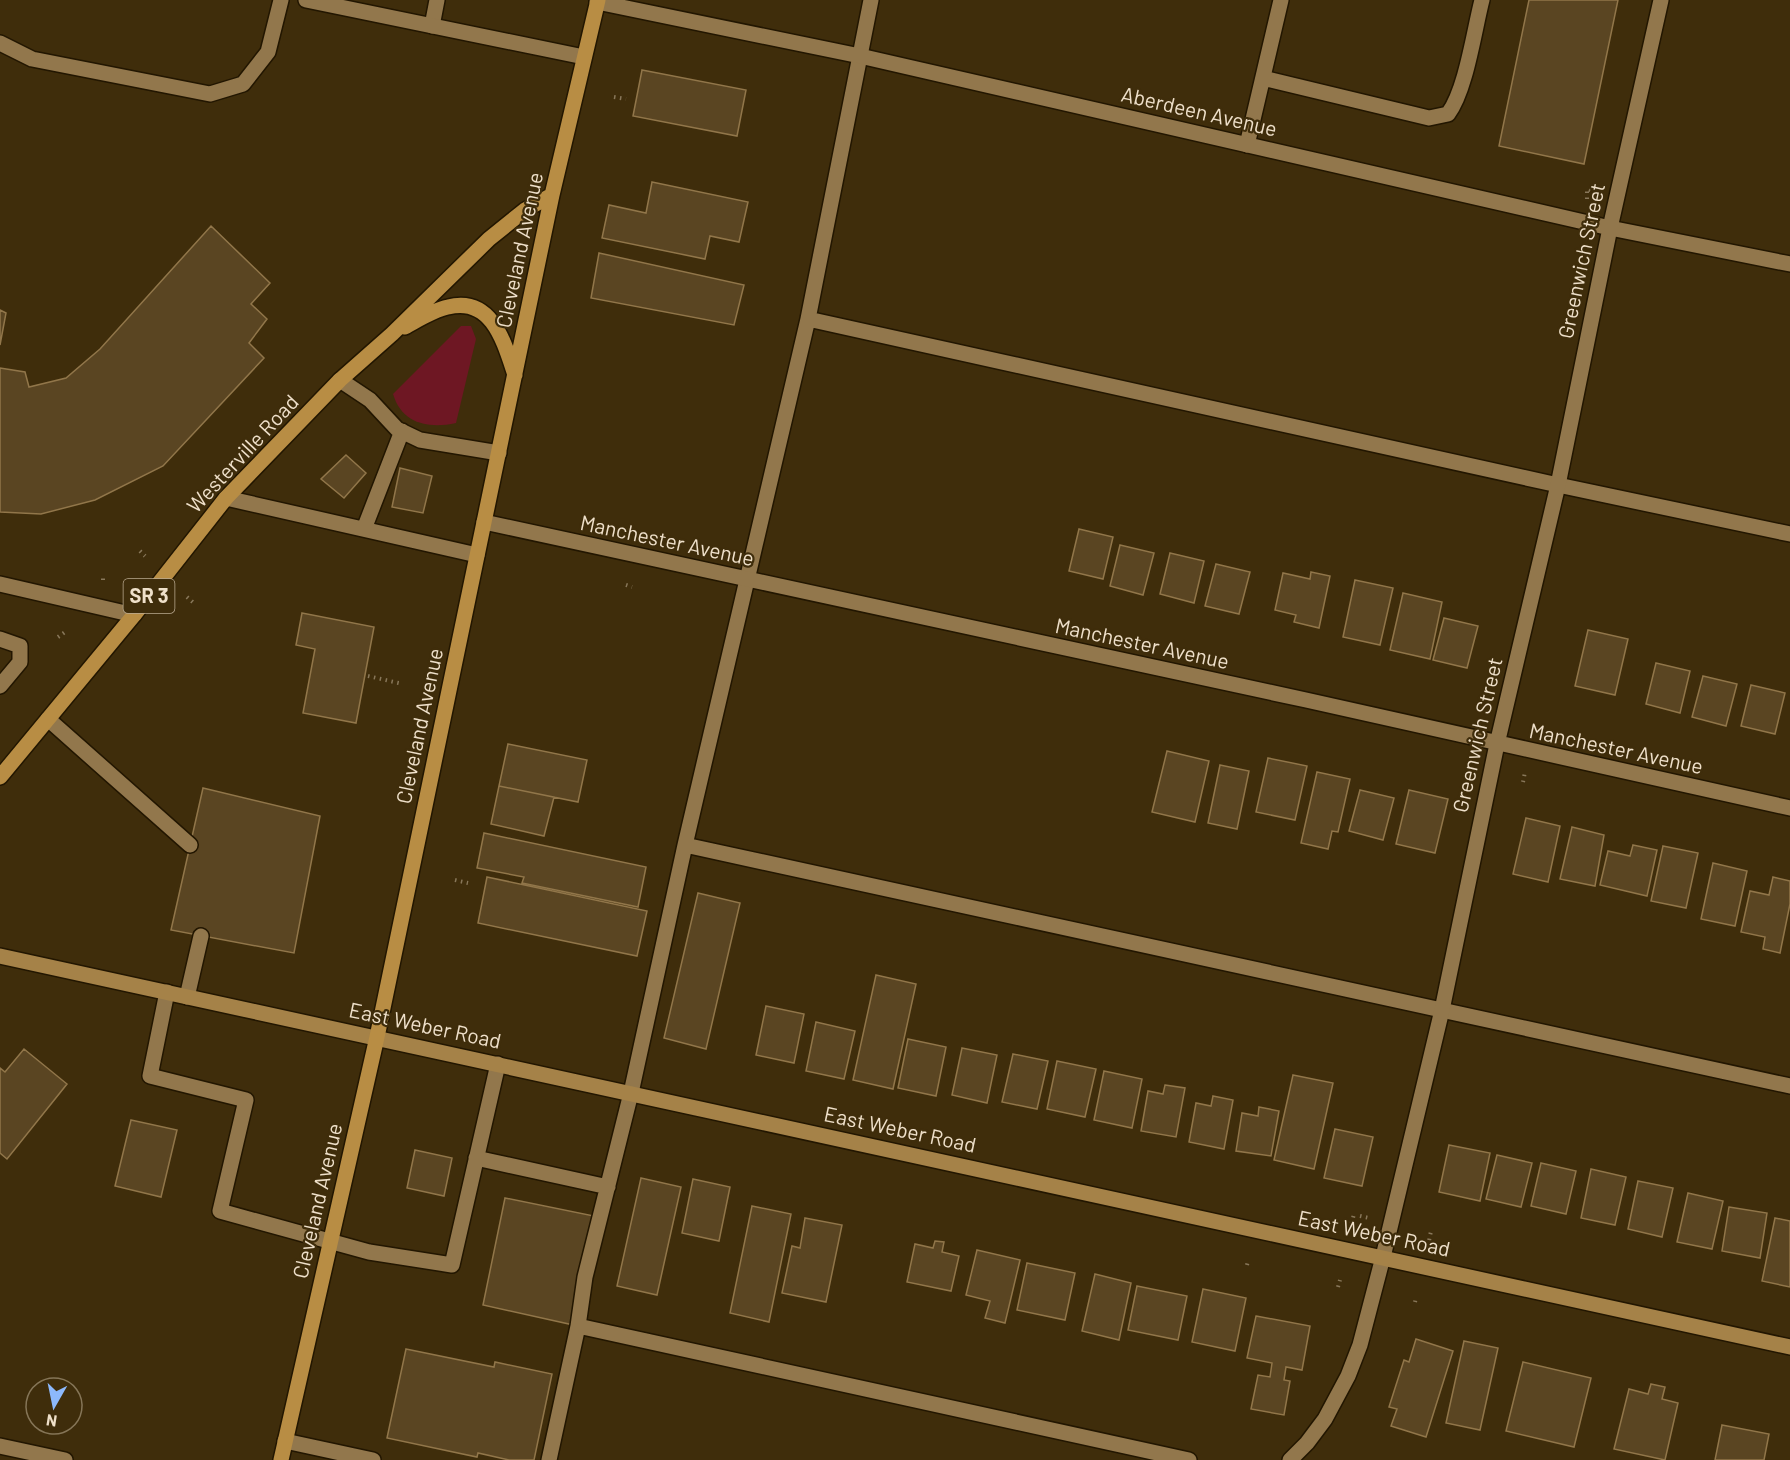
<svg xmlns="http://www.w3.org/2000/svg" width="1790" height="1460" viewBox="0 0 1790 1460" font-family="Barlow,sans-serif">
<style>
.green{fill:#6e1723}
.building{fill:#5a4522;stroke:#91764a;stroke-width:1.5}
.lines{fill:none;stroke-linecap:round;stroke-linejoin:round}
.lane-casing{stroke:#221601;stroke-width:18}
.street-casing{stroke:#221601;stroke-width:18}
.secondary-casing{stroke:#221601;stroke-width:18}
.primary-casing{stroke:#221601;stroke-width:18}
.path{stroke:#88775a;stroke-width:4;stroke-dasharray:1.5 4.5;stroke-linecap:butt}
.lane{stroke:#92774c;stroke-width:15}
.street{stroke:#92774c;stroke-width:15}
.secondary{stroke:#a58248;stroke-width:15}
.primary{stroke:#b88d44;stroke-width:15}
.labels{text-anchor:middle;stroke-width:4.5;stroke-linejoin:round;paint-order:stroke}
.shield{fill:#3f2d0b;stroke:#baaa91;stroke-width:1.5}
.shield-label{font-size:20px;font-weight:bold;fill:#efe0ca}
.street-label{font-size:21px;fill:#efe0ca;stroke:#3f2d0b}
</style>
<rect width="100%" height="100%" fill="#3f2d0b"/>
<path class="green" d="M461 326H471L476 339 456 423C429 429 402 424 393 394Z"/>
<path class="building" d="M1529 0H1618L1584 164 1499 146Z
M642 70 746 90 737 136 633 116Z
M652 182 748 202 739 242 710 236 705 259 602 238 609 205 646 213Z
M211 226 270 283 251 304 267 319 249 343 264 358 163 466 95 500 41 514 0 512V368L25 372 29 387 66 378 100 349Z
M599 253 744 285 734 325 591 298Z
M0 310 6 313 0 345Z
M346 455 366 473 344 498 321 479Z
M400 468 432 476 423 513 392 507Z
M1079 529 1113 537 1103 579 1069 571Z
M1120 545 1154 553 1143 595 1110 586Z
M1170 553 1204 561 1194 603 1160 594Z
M1216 564 1250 572 1239 614 1205 606Z
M1311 572 1330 576 1319 628 1294 622 1296 615 1275 610 1283 573 1310 579Z
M1355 580 1393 588 1380 645 1343 637Z
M1403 593 1442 602 1430 659 1390 650Z
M302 613 374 627 356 723 303 713 315 649 296 645Z
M1444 618 1478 626 1467 668 1433 660Z
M1588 630 1628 639 1615 695 1575 686Z
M1656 663 1690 671 1680 713 1646 704Z
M1703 676 1737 684 1726 726 1692 717Z
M1751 685 1785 693 1775 734 1741 726Z
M508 744 587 760 578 802 499 786Z
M1167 751 1209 761 1195 822 1152 812Z
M1268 758 1307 766 1295 820 1256 812Z
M1220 765 1249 771 1237 829 1208 823Z
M1317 772 1350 779 1338 832 1332 831 1328 849 1301 843Z
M499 786 554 797 544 836 491 824Z
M203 788 320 816 294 953 171 930Z
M1360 790 1394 798 1383 840 1349 831Z
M1409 790 1448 799 1435 853 1396 844Z
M1526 818 1560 826 1548 882 1513 874Z
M1572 827 1604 835 1595 886 1560 879Z
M484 833 646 867 638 907 522 883 524 877 477 868Z
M1633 845 1657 850 1647 896 1600 885 1608 851 1630 856Z
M1663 846 1698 853 1686 908 1651 901Z
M1713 863 1747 871 1735 926 1701 919Z
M487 877 647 911 637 956 478 923Z
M1773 877 1790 881V904L1780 953 1763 949 1765 937 1741 932 1750 891 1769 895Z
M698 893 740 903 706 1049 664 1038Z
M876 975 916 984 893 1089 853 1080Z
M766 1006 804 1014 794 1063 756 1055Z
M816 1022 855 1031 844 1079 806 1071Z
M908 1039 946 1047 936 1096 898 1088Z
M962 1048 997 1055 987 1103 952 1095Z
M24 1049 67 1084 7 1159 0 1153V1068L5 1072Z
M1013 1054 1048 1061 1037 1109 1002 1102Z
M1057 1061 1096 1069 1085 1117 1047 1109Z
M1104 1071 1142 1079 1132 1128 1094 1120Z
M1293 1075 1333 1083 1314 1169 1274 1160Z
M1165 1085 1185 1088 1176 1137 1141 1131 1148 1091 1163 1094Z
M1213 1096 1233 1100 1224 1149 1189 1142 1196 1103 1211 1106Z
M1259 1107 1279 1111 1271 1156 1236 1151 1242 1113 1258 1116Z
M131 1120 177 1130 161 1197 115 1186Z
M1335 1129 1373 1137 1362 1186 1324 1178Z
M1449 1145 1490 1153 1480 1201 1439 1192Z
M415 1150 452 1158 444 1196 407 1188Z
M1497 1155 1532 1163 1521 1207 1486 1199Z
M1541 1163 1576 1171 1566 1214 1531 1206Z
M1591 1169 1626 1177 1615 1225 1581 1218Z
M641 1178 681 1187 657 1295 617 1286Z
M693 1179 730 1187 719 1241 682 1233Z
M1638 1181 1673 1188 1662 1237 1628 1229Z
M1688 1193 1723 1201 1712 1249 1677 1242Z
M505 1198 594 1216 578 1326 483 1305Z
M752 1206 791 1214 769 1322 730 1313Z
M1729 1207 1767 1213 1760 1258 1722 1251Z
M805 1218 842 1225 826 1302 782 1293 792 1246 800 1248Z
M1775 1218 1790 1221V1287L1762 1281Z
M935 1241 944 1242 942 1252 959 1256 951 1291 907 1282 915 1244 933 1248Z
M977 1250 1020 1260 1005 1323 985 1318 990 1301 966 1295Z
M1027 1263 1075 1273 1065 1320 1017 1310Z
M1095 1274 1131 1283 1119 1340 1082 1331Z
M1137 1286 1187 1296 1178 1340 1128 1330Z
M1203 1289 1246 1298 1235 1351 1192 1342Z
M1256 1316 1310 1326 1302 1370 1286 1367 1284 1380 1290 1381 1284 1415 1251 1409 1258 1375 1270 1377 1272 1363 1247 1358Z
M1416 1339 1453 1351 1426 1437 1391 1426 1397 1409 1389 1407 1404 1360 1409 1362Z
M1464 1341 1498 1348 1480 1430 1446 1423Z
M406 1349 494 1367 495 1362 552 1374 534 1460H509L478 1453 477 1457 387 1438Z
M1523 1362 1591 1378 1574 1447 1506 1431Z
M1651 1384 1665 1387 1662 1399 1678 1403 1665 1460 1614 1449 1629 1389 1648 1394Z
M1722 1425 1769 1434 1764 1460H1715Z"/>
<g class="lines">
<g class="lane-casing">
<path id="lane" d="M432 26 437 0
M0 43 32 59 210 94 243 84 268 52 281 0
M1263 78 1429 118 1448 114C1466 90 1474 31 1482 0
M1247 145 1281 0
M808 319 1558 485 1790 534
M340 380 370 400 397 429 420 440 499 453
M226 498 477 555
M364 529 402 431
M0 639 20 646V662L0 686
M48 719 190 845
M685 845 1790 1086
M167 992 150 1076 246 1100 220 1211 369 1252 452 1265 498 1064
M187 997 201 936
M476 1158 608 1187
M578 1326 1189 1460
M285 1441 373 1460
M549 1460 578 1326 585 1277 631 1093 685 845 808 319 871 0"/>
</g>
<g class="street-casing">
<path id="street" d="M306 0 584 57
M597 2 860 56 1610 228 1790 264
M484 522 1306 700 1790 808
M0 584 134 615
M0 1446 65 1460
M1290 1460 1307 1443 1325 1419 1348 1376 1360 1345 1383 1257 1442 1010 1497 744 1558 485 1610 228 1661 0"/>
</g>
<g class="secondary-casing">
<path id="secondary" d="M0 956 1790 1347"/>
</g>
<g class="primary-casing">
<path id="primary" d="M405 327C418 320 433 310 448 307 492 296 504 342 515 375
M0 777 134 615 226 498 340 380 392 334 489 239 525 210 552 195
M281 1460 377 1037 552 195 598 0"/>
</g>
<path class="path" d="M614 97 626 99
M1587 199V189L1594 191
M140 551 145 556
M103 580V575
M626 585 632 587
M187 597 195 604
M58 637 65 632
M368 676 403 684
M1523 782 1525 772
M455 880 468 883
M1360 1216 1369 1218
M1350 1229 1354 1214
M1428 1246 1431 1231
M1247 1265 1248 1261
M1338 1287 1340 1280
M1415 1302 1416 1297"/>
<use href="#lane" class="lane"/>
<use href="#street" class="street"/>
<use href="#secondary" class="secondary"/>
<use href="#primary" class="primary"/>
</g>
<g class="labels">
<rect class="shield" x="123.5" y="579" width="51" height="34" rx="4.5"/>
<g class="shield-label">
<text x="149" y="603">SR 3</text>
</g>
<g class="street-label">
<text transform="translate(1199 112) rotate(13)" y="7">Aberdeen Avenue</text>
<text transform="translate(520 250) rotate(-78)" y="7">Cleveland Avenue</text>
<text transform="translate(1582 261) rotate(-78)" y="7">Greenwich Street</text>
<text transform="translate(243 454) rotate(-47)" y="7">Westerville Road</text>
<text transform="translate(667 541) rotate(12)" y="7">Manchester Avenue</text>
<text transform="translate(1142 644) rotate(12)" y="7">Manchester Avenue</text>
<text transform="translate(420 726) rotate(-78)" y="7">Cleveland Avenue</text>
<text transform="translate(1478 735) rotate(-77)" y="7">Greenwich Street</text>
<text transform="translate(1616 749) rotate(12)" y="7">Manchester Avenue</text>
<text transform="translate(425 1026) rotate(12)" y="7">East Weber Road</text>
<text transform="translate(900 1130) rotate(12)" y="7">East Weber Road</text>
<text transform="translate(318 1201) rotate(-77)" y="7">Cleveland Avenue</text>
<text transform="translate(1374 1234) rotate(12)" y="7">East Weber Road</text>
</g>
</g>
<g transform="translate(54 1406) rotate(189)"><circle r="28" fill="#3f2d0b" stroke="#857557" stroke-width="1.5"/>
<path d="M0-4.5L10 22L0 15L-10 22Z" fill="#8db9fc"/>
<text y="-9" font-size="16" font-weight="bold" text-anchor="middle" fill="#efe0ca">N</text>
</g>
</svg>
